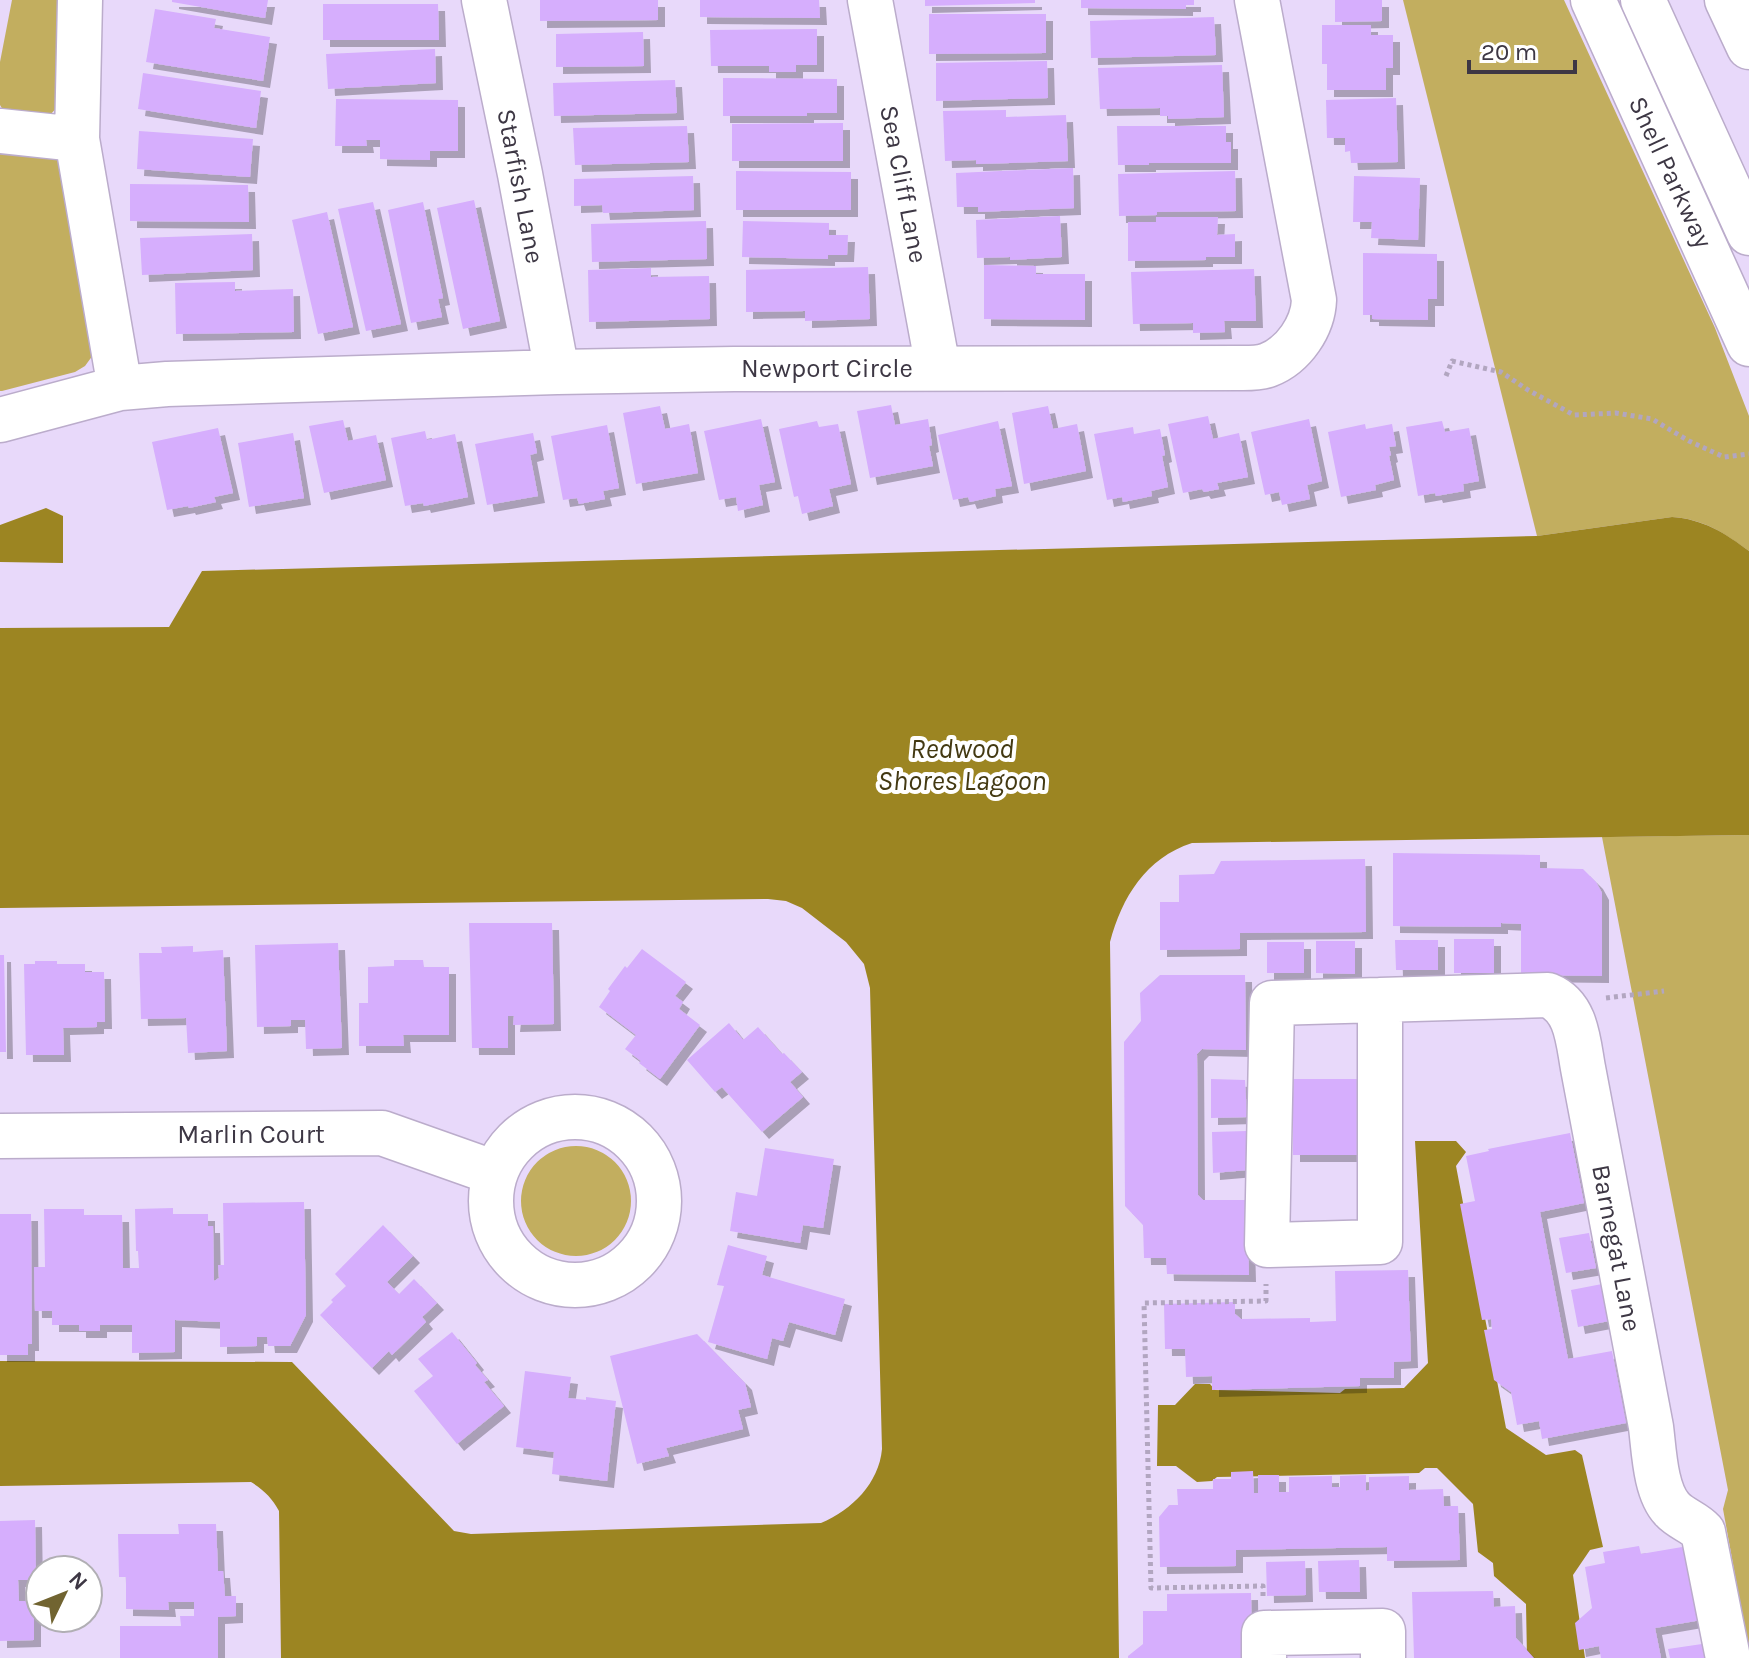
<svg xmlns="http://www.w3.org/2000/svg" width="1749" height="1658" viewBox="0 0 1749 1658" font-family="Karla,sans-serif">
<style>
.green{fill:#c2ae5f}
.water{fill:#9c8522}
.building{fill:#d6aefd;filter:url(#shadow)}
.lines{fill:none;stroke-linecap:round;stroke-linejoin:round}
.minor-casing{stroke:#bbaccb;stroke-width:47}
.path{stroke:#b2a6c0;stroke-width:5;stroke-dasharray:4 4;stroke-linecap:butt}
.minor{stroke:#fff;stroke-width:44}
.labels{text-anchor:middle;stroke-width:8;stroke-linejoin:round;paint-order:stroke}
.street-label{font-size:26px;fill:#3d3744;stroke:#fff}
.water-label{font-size:28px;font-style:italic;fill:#433912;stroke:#fff}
</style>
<defs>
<filter id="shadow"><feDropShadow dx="7" dy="7" stdDeviation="0" flood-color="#0004"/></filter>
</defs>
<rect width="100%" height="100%" fill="#e8d9fa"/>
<path class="green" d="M12 0H64L59 105 50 115 3 110 0 105V62Z
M1403 0H1564L1715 328 1749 416V551C1724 533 1704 519 1672 517L1537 536Z
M6 150 62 156 93 355 85 366 75 372 2 391H0V154Z
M1749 835V1652L1723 1509 1728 1490 1602 837Z
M521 1201a55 55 0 1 1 110 0a55 55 0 1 1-110 0Z"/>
<path class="water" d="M46 508 63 516V563L0 562V525Z
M1672 517C1703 519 1725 533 1749 551V835L1192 843C1146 858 1122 897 1110 942L1119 1658H281L279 1511C272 1498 264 1490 251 1482L0 1486V1361L292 1362 454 1531 471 1534 821 1523C852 1510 879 1483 882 1449L870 988 864 964 846 942 802 908 786 901 768 899 0 908V628L169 627 202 571 1537 536Z
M1415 1141H1456L1466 1152 1456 1166 1506 1428 1546 1455 1575 1450 1582 1455 1603 1547 1590 1550 1573 1575 1585 1658H1527L1526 1604 1494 1576 1493 1563 1478 1552 1473 1504 1437 1468H1425L1419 1473 1217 1477 1212 1481 1197 1482 1176 1466H1157L1158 1405H1175L1195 1384H1210L1215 1390 1340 1393 1345 1389 1404 1388 1428 1363Z"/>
<path class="building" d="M172 0H268L265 18 172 2Z
M540 0H658V20L540 21Z
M700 0H819L820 18 700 17Z
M925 0H1035V3L925 6Z
M1081 0H1194V5H1186V9L1081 8Z
M1335 0H1382V21L1335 22Z
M323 4H438L439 40H323Z
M155 9 216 19 214 28 270 37 263 81 146 62Z
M929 14H1046V53L929 54Z
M1214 17 1216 55 1091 58 1090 21Z
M1322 25H1371V35H1393V68H1386V90H1327V64H1322Z
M817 29V65H796V72H769V66H711L710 30Z
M643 32 644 66 556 67V34Z
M435 49 436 83 328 89 326 54Z
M1047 61 1048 98 936 101V63Z
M1222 65 1224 117 1168 119V116H1160V108L1100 109 1098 68Z
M143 73 261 91 256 128 138 109Z
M723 78 837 79V113H807V116H723Z
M675 80 677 113 554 116 553 83Z
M1396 98 1398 162 1351 163 1350 151 1345 152V138H1327L1326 100Z
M336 99 458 100V151H430V160L380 159V140H366L367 146H335Z
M1006 110V117L1066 115 1068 161 976 164V160L945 161 943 111Z
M843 123V161H732V124Z
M687 126 689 162 575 165 573 128Z
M1117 126H1226V142H1231V163H1149V165H1118Z
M139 131 253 139 250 177 137 169Z
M1073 168 1074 208 978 212V207H957L956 173Z
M736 171 851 172V210H736Z
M1235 171 1236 211 1157 212V215L1119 216 1118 174Z
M693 176 694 210 603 213 602 205 574 206V179Z
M1354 176 1420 178 1418 240 1371 238 1372 222H1353Z
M130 184 248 185 249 222 130 221Z
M474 200 500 321 463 329 437 208Z
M373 202 401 324 366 331 338 209Z
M423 202 443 298 438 299 442 317 411 323 388 210Z
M327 212 353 327 318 334 292 220Z
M1060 216 1062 257 1010 260V257L977 258 976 220Z
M1156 217H1218L1217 235 1235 234V257H1206V260L1128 261V222H1156Z
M706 221 707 259 592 262 591 224Z
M743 221 829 223V235H848L847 255H828V259L742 257Z
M252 234 253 270 142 275 140 238Z
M1363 253 1437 254V299H1428V320L1372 319V315H1363Z
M984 265 1036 266V274H1085V320L984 319Z
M868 267 870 319 805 321V311L746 312V270Z
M651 268V277L709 276 710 319 589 322 588 270Z
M1254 269 1256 321H1224L1225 332 1193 333V323L1133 324 1131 272Z
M235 282V291L293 289 294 332 176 334 175 283Z
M891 405 895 425 928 419 932 445 929 446 933 466 870 478 857 411Z
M660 406 665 429 689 424 698 473 636 484 623 413Z
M1048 406 1053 429 1077 424 1086 471 1024 484 1012 413Z
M1208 416 1213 439 1239 433 1248 477 1217 483 1219 489 1204 492 1202 489 1183 493 1168 424Z
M761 419 775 482 759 485 763 505 738 511 736 497 719 500 704 431Z
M1309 419 1322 481 1307 485 1310 499 1282 505 1279 492 1265 495 1251 432Z
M343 420 348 441 376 435 386 480 324 493 309 426Z
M817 421 819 427 838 424 851 484 829 489 833 506 802 514 798 496 794 497 779 429Z
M998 421 1012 486 995 489 996 496 970 502 968 497 953 500 938 435Z
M1442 421 1445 432 1469 428 1479 481 1463 484 1464 491 1436 496 1435 493 1418 496 1406 427Z
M1365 424 1366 429 1392 424 1396 446 1389 447 1391 455 1389 456 1394 480 1375 485 1376 490 1341 497 1328 432Z
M607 425 619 488 603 491 605 499 579 504 577 498 563 500 551 436Z
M1133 427 1134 434 1160 429 1165 455 1162 456 1168 487 1151 491 1152 496 1123 502 1122 497 1107 500 1094 434Z
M218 428 233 493 214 497 216 502 189 508 188 506 167 510 152 442Z
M425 431 427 440 455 434 468 497 424 506 423 503 405 506 391 438Z
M293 433 304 498 249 507 238 443Z
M533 433 537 453 530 455 538 496 487 505 475 444Z
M1393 853 1540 855V868L1583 869 1596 882 1602 893V976L1521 975V924L1501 923V927L1393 926Z
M1365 859 1366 932 1240 933V949L1160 950V902H1179V875L1214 874 1221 861Z
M469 923H552L554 1024 513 1025 514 1016H508V1048H472Z
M1454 939H1494V973H1454Z
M1395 940H1438V970H1396Z
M1316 941H1355V974L1316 973Z
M1267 942H1304V973H1267Z
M338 943 342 1048 306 1049 305 1020H291V1026L257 1027 255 945Z
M193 946V952L223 950 227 1051 188 1053 186 1018 141 1019 139 953H162L161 947Z
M642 949 686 982 675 996 683 1002 679 1009 700 1025 660 1079 639 1063 641 1061 625 1049 636 1035 599 1007 610 991 608 989 625 966 627 968Z
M0 955H4L6 1052H0Z
M394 960H423L424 967H449V1035H403L404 1046H359V1003H368V967L394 966Z
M35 961H57V964H85V972H104L105 1022H97V1027L63 1028 64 1055H26L24 964H35Z
M1160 975H1245L1246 1050 1202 1049 1197 1054 1198 1195 1203 1200H1247L1249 1275 1167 1274 1166 1258H1144L1143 1225 1125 1206 1124 1042 1141 1021 1140 993Z
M729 1023 743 1040 758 1027 782 1054 784 1053 802 1072 790 1082 803 1097 762 1132 722 1087 715 1092 687 1060Z
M1211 1079 1245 1080 1247 1117 1211 1118Z
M1293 1079H1360V1155H1293Z
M1247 1131 1248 1170 1213 1173 1212 1132Z
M1570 1133 1584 1203 1540 1212 1568 1359 1612 1351 1626 1423 1542 1439 1539 1421 1517 1425 1511 1392 1494 1380 1484 1330 1492 1329 1491 1319 1482 1320 1460 1204 1475 1201 1466 1156 1489 1151 1488 1149Z
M765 1148 834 1159 823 1228 803 1225 800 1243 730 1231 736 1192 757 1196Z
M304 1202 306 1315 290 1346H268L267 1337H257V1346L220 1347V1322L175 1320V1352L132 1353V1325H100V1331H79V1325H52V1311H35L34 1267H45L44 1209H84V1215H122L123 1268H139L138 1251H136L135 1209 173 1208V1214H208V1226H213L214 1281 219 1278 218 1265H224L223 1203Z
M0 1214H31L32 1344H28V1355H0Z
M383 1225 413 1256 387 1282 399 1294 414 1279 437 1303 422 1317 426 1322 392 1355 389 1351 372 1368 320 1315 333 1302 331 1300 346 1286 335 1274Z
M1589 1233 1596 1268 1566 1273 1559 1238Z
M728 1245 767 1256 762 1275 845 1299 835 1335 789 1322 783 1341 772 1338 767 1359 708 1342 724 1286 717 1285Z
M1408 1270 1411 1361 1394 1362V1378H1360V1386L1212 1390V1376L1186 1377 1185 1349H1165L1164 1304 1235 1302V1314L1241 1319 1310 1318V1322L1336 1321 1335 1271Z
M1602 1284 1609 1321 1578 1327 1571 1290Z
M452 1332 477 1363 475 1365 488 1380 484 1382 504 1406 457 1444 414 1391 433 1376 418 1359Z
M697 1334 745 1383 751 1407 738 1410 743 1429 666 1448 669 1456 637 1464 610 1356Z
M525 1371 571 1377 568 1398 586 1400V1397L616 1401 607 1481 552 1474 554 1452 516 1447Z
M1253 1471 1254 1493H1258V1475H1279V1492H1289V1477L1332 1476V1487H1340V1476L1366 1475V1491L1369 1490V1477L1409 1476V1490L1443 1489 1444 1506H1458L1460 1560 1387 1561V1547L1236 1550V1566L1160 1567 1159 1517 1169 1505H1178L1177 1489H1213V1479H1231V1472Z
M35 1520 36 1580H18L19 1601H34V1640L0 1641V1521Z
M178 1524H216L218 1571H223L225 1596H236V1616L218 1617V1658H120V1626H181L180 1616H194V1602H168L169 1610 126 1609V1577H119L118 1534H179Z
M1639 1546 1641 1554 1688 1546 1701 1620 1655 1628 1661 1658H1601L1599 1646 1579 1650 1575 1623 1592 1608 1585 1567 1605 1563 1603 1552Z
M1359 1560 1360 1592H1319L1318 1561Z
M1305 1561 1306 1595 1267 1596 1266 1562Z
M1493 1591 1494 1607 1515 1606 1516 1638 1534 1658H1414L1412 1592Z
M1251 1593 1252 1658H1128V1656L1143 1644V1611H1167V1594Z
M1702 1644 1705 1658H1670L1668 1649Z"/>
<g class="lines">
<g class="minor-casing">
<path id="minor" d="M80 0 77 139 120 388
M484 0 520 174 557 372
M870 0 938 368
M1593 0 1749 344
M1643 0 1749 233
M1727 0 1749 47
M0 131 77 139
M0 420 120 388 167 384 557 372 734 369 1243 368C1251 368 1260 368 1268 365 1294 355 1313 326 1314 300L1257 0
M1380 1000 1548 995C1577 1007 1578 1041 1583 1068L1651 1427C1654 1450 1655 1491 1672 1509 1681 1519 1694 1522 1703 1532L1728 1658
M1380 1000V1242L1267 1245 1272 1003Z
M491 1201a84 84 0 1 1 168 0a84 84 0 1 1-168 0Z
M0 1136 382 1133 495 1173
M1264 1658V1633L1383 1631V1658"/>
</g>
<path class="path" d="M1446 376 1452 361 1501 372 1528 390 1574 415 1616 413 1652 419 1689 441 1724 457 1749 454
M1606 998 1664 991
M1263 1596V1586L1151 1588 1144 1303 1266 1301V1284"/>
<use href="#minor" class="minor"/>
</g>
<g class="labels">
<g class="street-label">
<text transform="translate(1671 172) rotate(65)" y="9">Shell Parkway</text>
<text transform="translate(904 184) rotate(79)" y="9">Sea Cliff Lane</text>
<text transform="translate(521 186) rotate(79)" y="9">Starfish Lane</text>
<text x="827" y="377">Newport Circle</text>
<text x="251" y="1143">Marlin Court</text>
<text transform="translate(1617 1248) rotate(79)" y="9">Barnegat Lane</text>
</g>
<g class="water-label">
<text x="962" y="758">Redwood<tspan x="962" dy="32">Shores Lagoon</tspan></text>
</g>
</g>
<g transform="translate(64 1594) rotate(47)"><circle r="38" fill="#ffffff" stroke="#b1afb4" stroke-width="2"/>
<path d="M0-6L14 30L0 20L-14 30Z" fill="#716431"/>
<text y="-12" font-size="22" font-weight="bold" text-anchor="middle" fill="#3d3744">N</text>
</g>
<path d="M1469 60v12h106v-12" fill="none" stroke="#3d3744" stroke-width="4"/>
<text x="1481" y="60" font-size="24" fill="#3d3744" stroke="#ffffff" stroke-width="6" paint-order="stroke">20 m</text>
</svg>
